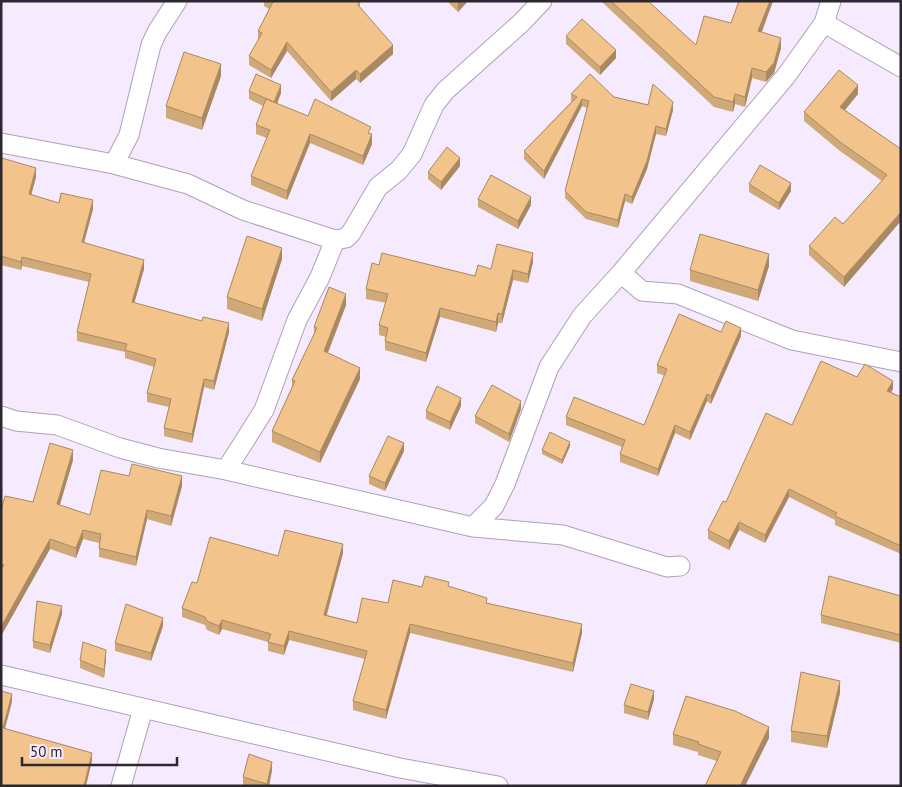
<svg xmlns="http://www.w3.org/2000/svg" width="902" height="787" viewBox="0 0 902 787" font-family="'PT Sans',sans-serif">
<style>
.lines{fill:none;stroke-linecap:round;stroke-linejoin:round}
.street-casing{stroke:#afa1b8;stroke-width:21}
.street{stroke:#fff;stroke-width:19}
.wall{fill:#d0a978}
.shaded-wall{fill:#a98961}
.building{fill:#f2c48b;stroke:#a98961}
</style>
<rect width="100%" height="100%" fill="#f6eafe"/>
<g class="lines">
<g class="street-casing">
<path id="street" d="M824 23 901 67
M1 143 114 164 188 184 243 210 335 240 346 238 351 233 378 187 399 170 412 154 434 105 445 91 521 23 542 1
M114 164 129 135 151 45 157 32 177 1
M621 273 642 291 678 294 792 340 901 362
M1 416 16 421 57 425 120 448 158 458 226 470 473 527 563 535 667 567 680 566
M226 470 264 410 297 320 320 277 335 240
M473 527 494 506 505 484 549 367 582 316 621 273 786 76 824 23 831 1
M1 675 400 768 498 786
M121 786 143 709"/>
</g>
<use href="#street" class="street"/>
</g>
<path class="wall" d="M264 1H360V8L393 54 360 83 356 79 331 101 287 51 271 78 249 65V56L258 40V31L269 9 264 6Z
M447 1H468L458 12Z
M601 1H648L696 45 731 23 739 1H773L762 32 781 48 774 73 766 82 752 78 745 107 735 104 733 112 714 107Z
M566 36 616 58 600 75 566 44Z
M221 76 202 130 166 118V106Z
M249 91 281 93 277 104 308 116 371 134 372 144 363 165 310 143 287 200 251 185V176L267 138 256 134V125L263 106 249 99Z
M571 94 614 97 673 110 666 136 656 134 647 169 632 204 625 201 618 228 586 219 565 198V191L587 108 582 106 544 179 524 159V151L571 102Z
M858 94 845 110 901 149 844 287 809 255V246L843 224 882 181 840 151 804 121V112Z
M1 162 36 177 31 195 59 203 93 209 84 242 144 269 134 303 229 332 214 390 204 387 192 443 164 436V428L169 407 147 402V393L154 367 125 358V352L77 341V332L89 282 22 266 21 270 1 265Z
M460 166 441 190 428 179V172Z
M749 184 791 191 779 210 749 192Z
M478 199 531 205 518 229 478 207Z
M282 259 262 321 227 309V297Z
M533 262 528 283 513 280 502 323H498L496 332 440 317 426 362 385 350V341L386 337 379 335V325L386 303 366 299V289L379 265 475 276 491 269Z
M769 266 758 301 690 281V270Z
M346 305 328 353 360 379 320 463 272 442V431L292 387V380L314 334V327Z
M721 332 741 336 711 404 707 401 690 440 675 433 658 476 620 462V454L622 447 566 425V417L644 425 665 376 657 373V365Z
M857 377 893 389 891 392 901 397V554L835 525V520L789 497 765 543 739 530 729 550 708 539V530L726 502 792 425Z
M461 406 450 430 426 419V411Z
M521 409 509 442 475 423V416Z
M570 446 562 464 542 454V450Z
M404 451 385 491 369 484V476Z
M73 460 60 505 90 515 129 476 182 486 171 526 147 519 136 566 99 557V543L83 539 76 558 50 549 1 636V510L33 502Z
M343 553 327 615 357 623 388 603 422 587H449L487 603 582 633 573 672 410 633 386 719 353 710V701L365 659 289 640 284 655 268 651V642L222 629 219 635 207 630 205 625 182 617V608L197 583 278 556Z
M901 596V643L821 623V615Z
M62 614 50 653 33 648V641Z
M163 626 151 661 115 651V643Z
M106 658 104 678 80 668V660Z
M840 693 827 748 791 742V731Z
M654 699 648 720 624 713V705Z
M673 734 769 738 745 786H705L717 761 698 755V752L673 745Z
M272 770 269 786 243 785V777Z"/>
<path class="shaded-wall" d="M458 1H468L458 12Z
M770 1H773L758 41V31Z
M781 38V48L774 73 766 82V72Z
M287 42V51L271 78V70Z
M393 45V54L360 83V74Z
M616 50V58L600 75V67Z
M221 64V76L202 130V118Z
M752 68V78L745 107V97Z
M356 70V79L331 101V92Z
M281 85V93L274 111V103Z
M858 85V94L840 116V107Z
M735 94V104L733 112V102Z
M582 99V106L544 179V171Z
M673 102V110L666 136V129Z
M656 126V134L647 169 632 204V197Z
M310 134V143L287 200V191Z
M372 134V144L363 165V156Z
M460 158V166L441 190V182Z
M36 168V177L29 203V194Z
M791 183V191L779 210V203Z
M625 194V201L618 228V220Z
M531 197V205L518 229V221Z
M93 200V209L82 250V242Z
M901 212V221L844 287V277Z
M282 248V259L262 321V309Z
M533 253V262L528 283V274Z
M769 254V266L758 301V290Z
M22 257V266L21 270V262Z
M144 260V269L132 311V302Z
M513 270V280L502 323V314Z
M346 294V305L324 362V351Z
M440 308V317L426 362V353Z
M498 313V323L496 332V322Z
M229 323V332L214 390V381Z
M741 328V336L711 404V396Z
M360 368V379L320 463V452Z
M204 379V387L192 443V434Z
M893 381V389L887 399V391Z
M707 394V401L690 440V432Z
M461 398V406L450 430V422Z
M521 401V409L509 442V434Z
M675 425V433L658 476V469Z
M570 442V446L562 464V460Z
M404 443V451L385 491V483Z
M73 450V460L57 514V504Z
M182 476V486L171 526V516Z
M789 489V497L765 543V535Z
M147 510V519L136 566V557Z
M739 522V530L729 550V541Z
M83 530V539L76 558V548Z
M50 539V549L1 636V627Z
M343 544V553L324 623V615Z
M62 606V614L50 653V645Z
M163 618V626L151 661V653Z
M222 620V629L219 635V626Z
M410 624V633L386 719V710Z
M582 624V633L573 672V663Z
M289 631V640L284 655V646Z
M106 650V658L104 678V670Z
M840 681V693L827 748V736Z
M654 691V699L648 720V712Z
M12 694V702L3 736V728Z
M769 727V738L745 786H740Z
M92 753V761L86 786H84Z
M272 762V770L269 786H267Z"/>
<path class="building" d="M272 1H360L358 5 393 45 360 74 356 70 331 92 287 42 271 70 249 56 262 33 258 31 273 2Z
M611 1H648L696 45 704 16 731 23 739 1H770L758 31 781 38 774 63 766 72 752 68 745 97 735 94 733 102 714 97Z
M582 19 616 50 600 67 566 36Z
M184 52 221 64 202 118 166 106Z
M839 70 858 85 840 107 901 149V212L844 277 809 246 835 217 843 224 887 175 840 142 804 112Z
M256 74 281 85 274 102 249 91Z
M590 74 614 97 648 105 653 84 673 102 666 129 656 126 647 161 632 197 625 194 618 220 586 212 565 191 589 101 582 99 544 171 524 151 577 97 571 94Z
M266 99 308 116 315 99 371 127 368 133 372 134 363 156 310 134 287 191 251 176 270 130 256 125Z
M447 147 460 158 441 182 428 172Z
M2 158 36 168 29 194 59 203 61 193 93 200 82 242 144 260 132 302 202 321 203 317 229 323 214 381 204 379 192 434 164 428 171 399 147 393 156 359 125 350 127 344 77 332 91 274 22 257 21 262 1 256V162Z
M760 165 791 183 779 203 749 184Z
M491 175 531 197 518 221 478 199Z
M700 234 769 254 758 290 690 270Z
M247 236 282 248 262 309 227 297Z
M497 244 533 253 528 274 513 270 502 314 498 313 496 322 440 308 426 353 385 341 388 328 379 325 388 294 366 289 372 263 379 265 382 253 475 276 478 265 491 269Z
M329 287 346 294 324 351 360 368 320 452 272 431 295 381 292 380 317 328 314 327Z
M679 314 721 332 726 321 741 328 711 396 707 394 690 432 675 425 658 469 620 454 625 440 566 417 574 397 644 425 667 369 657 365Z
M821 361 857 377 865 364 893 381 887 391 901 397V546L835 516 837 513 789 489 765 535 739 522 729 541 708 530 723 501 726 502 766 413 792 425Z
M492 385 521 401 509 434 475 416Z
M437 386 461 398 450 422 426 411Z
M550 432 570 442 562 460 542 450Z
M388 436 404 443 385 483 369 476Z
M50 443 73 450 57 504 90 515 101 470 129 476 132 464 182 476 171 516 147 510 136 557 99 548 101 534 83 530 76 548 50 539 1 627V569L4 565 1 564V510L5 496 33 502Z
M285 530 343 544 324 615 357 623 362 598 388 603 393 580 422 587 425 576 449 582 448 586 487 598 486 603 582 624 573 663 410 624 386 710 353 701 367 651 289 631 284 646 268 642 271 634 222 620 219 626 207 621 205 617 182 608 192 582 197 583 210 537 278 556Z
M829 576 901 596V635L821 615Z
M37 601 62 606 50 645 33 641Z
M126 604 163 618 151 653 115 643Z
M83 642 106 650 104 670 80 660Z
M801 672 840 681 827 736 791 731Z
M631 684 654 691 648 712 624 705Z
M1 691 12 694 3 728 92 753 84 786H1Z
M686 696 735 711 769 727 740 786H705L721 752 698 744 699 742 673 734Z
M249 754 272 762 267 784 243 777Z"/>
<rect width="902" height="787" fill="none" stroke="#2d2730" stroke-width="5"/>
<path d="M22 757v8h155v-8" fill="none" stroke="#2d2730" stroke-width="2.5"/>
<text x="30" y="757" font-size="15" fill="#2d2730" stroke="#f6eafe" stroke-width="4" paint-order="stroke">50 m</text>
</svg>
